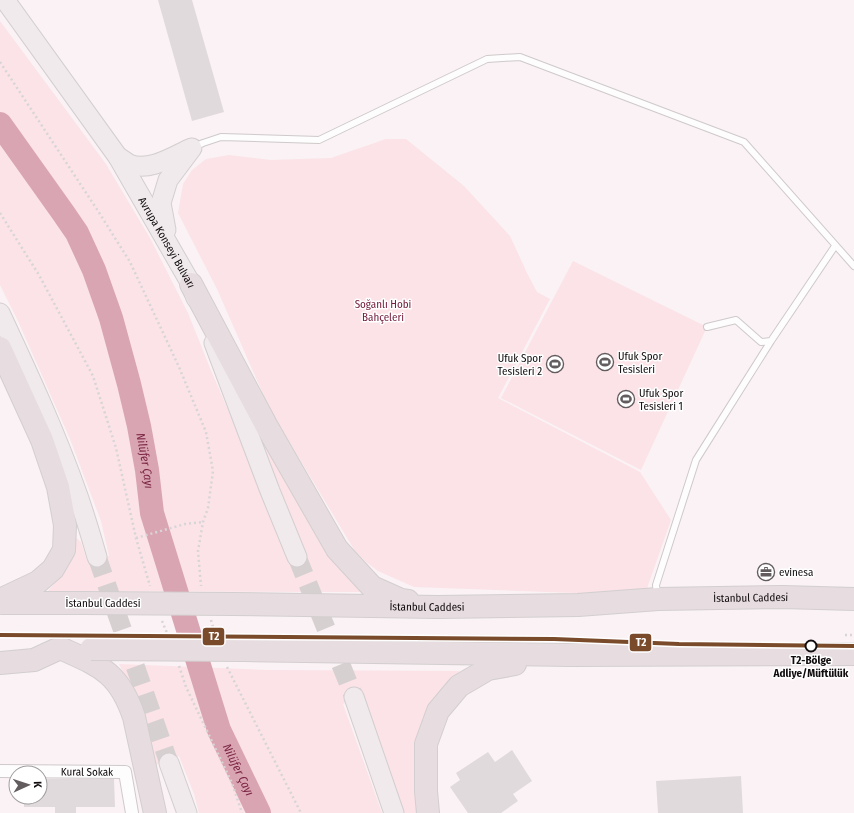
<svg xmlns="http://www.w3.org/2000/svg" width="854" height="813" viewBox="0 0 854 813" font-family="'Fira Sans Condensed',sans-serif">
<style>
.green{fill:#fbe3e8}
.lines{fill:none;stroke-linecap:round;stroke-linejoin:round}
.river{stroke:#daa5b3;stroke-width:24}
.building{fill:#e1dadc}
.primary-tunnel{stroke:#d7d0d1;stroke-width:19;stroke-dasharray:19 10;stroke-linecap:butt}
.lane-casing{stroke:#cfc9ca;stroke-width:8}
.street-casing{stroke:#cfc9ca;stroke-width:14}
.primary-casing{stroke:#d3cecf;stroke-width:21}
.highway-casing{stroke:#d3cecf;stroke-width:24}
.path{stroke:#d8d5d6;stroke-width:2.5;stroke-dasharray:2 3;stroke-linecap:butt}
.lane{stroke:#fefdfd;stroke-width:6}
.street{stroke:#fefdfd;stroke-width:12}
.primary{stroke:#f0eaec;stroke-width:19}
.highway{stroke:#e7dde0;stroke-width:22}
.highway-bridge-casing{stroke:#d3cecf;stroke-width:24;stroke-linecap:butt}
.highway-bridge{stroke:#e7dde0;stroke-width:22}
.tram-1-casing{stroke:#fff;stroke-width:7}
.tram-1{stroke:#7a4b2a;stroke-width:4}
.stop-dot{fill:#fff;stroke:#110c0d;stroke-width:2}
.labels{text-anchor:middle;stroke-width:3;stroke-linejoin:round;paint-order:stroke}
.street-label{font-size:11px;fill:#110c0d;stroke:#fff}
.park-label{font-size:11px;fill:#75203f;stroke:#fff}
.poi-label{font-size:11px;fill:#110c0d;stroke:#fff;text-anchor:start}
.stop-label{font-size:11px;font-weight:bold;fill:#110c0d;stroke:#fff}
.water-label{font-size:12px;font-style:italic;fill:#7a2543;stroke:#fff}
.line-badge{stroke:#fff;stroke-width:1.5}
.badge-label{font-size:11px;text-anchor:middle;font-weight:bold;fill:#fff}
</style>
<rect width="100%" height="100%" fill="#faf2f4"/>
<path class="green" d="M0 21 106 164 150 238 188 313 210 368 250 461 289 564 307 558 260 439 267 440 364 592 48 591C64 574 68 559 75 537L81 542 87 561 109 556 101 521 70 439 18 321 0 285Z
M386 139H406L464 186 510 236 527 273 537 292 550 299 498 398 640 472 671 520 645 594 575 593 414 587 378 571 366 562 355 551 270 410 217 289 178 213 183 184 192 170 206 159 229 155 271 160 331 158Z
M573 261 707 327 641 470 501 398Z
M119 664 266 670 460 671 445 686 425 715 416 745 422 813H404L361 695 343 704 382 813H199L194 794 179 756 153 766 135 696Z"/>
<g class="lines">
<path class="river" id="s1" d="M0 124 64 214 77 233 94 270 111 318 129 384 139 426 147 470 152 513 219 730 259 813"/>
</g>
<path class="building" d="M158 0H192L224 112 192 121Z
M512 750 532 781 513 794 518 801 501 813H468L450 787 460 780 456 773 488 752 495 762Z
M741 776 743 813H658L656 781Z
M40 779H114L115 807H76V813H55V807H24V797H40Z"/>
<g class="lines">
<path class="primary-tunnel" d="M97 557 169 763
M297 557 354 697"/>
<g class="lane-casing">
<path id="lane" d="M194 147 203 143 221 137 319 140 487 59 520 57 744 142 854 266
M707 327 736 320 761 342 771 341 835 246
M657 595 656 585 696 460 771 341"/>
</g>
<g class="street-casing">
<g id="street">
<path id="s2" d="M0 771 125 772 132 813"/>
</g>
</g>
<g class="primary-casing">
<g id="primary">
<path id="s3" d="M5 0 118 157 191 284 196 298"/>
<path d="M118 157C122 159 126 162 129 164 149 172 172 157 189 149"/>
<path d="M166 230 161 203 168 180 192 148"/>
<path d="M0 313C28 373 56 433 78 496 85 516 91 536 97 557"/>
<path d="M214 343 270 491 297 557"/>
<path d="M354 697 394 813"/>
<path d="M169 763 187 813"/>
</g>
</g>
<g class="highway-casing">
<g id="highway">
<path d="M191 284 266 425 337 549 372 587 401 600 408 601"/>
<path d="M0 348 42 440 58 487 65 525 64 550 53 569 38 582 0 600"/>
<path d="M2 603H83"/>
<path id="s4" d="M233 604 438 607 578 605 658 599 783 597 854 599"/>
<path d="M244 650 570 655 854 654"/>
<path d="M0 663 34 660 60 648C100 666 119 672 134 717L155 813"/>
<path d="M428 813 426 791V744L438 711 459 686 488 669 515 664"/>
</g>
</g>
<path class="path" d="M0 62 100 214 130 262 179 367 206 432 213 471 208 508 203 522 198 551 201 586
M0 213 39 275 93 376 116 448 136 538 150 586
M136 538 185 524 203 522
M211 620 215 634
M162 621 167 633
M845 635H854
M179 666 186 687 232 783 242 813
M227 667 301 813"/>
<use href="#lane" class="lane"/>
<use href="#street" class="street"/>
<use href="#primary" class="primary"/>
<use href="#highway" class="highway"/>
<g class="highway-bridge-casing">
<path id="highway-bridge" d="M83 603 233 604
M91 649 244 650"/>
</g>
<use href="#highway-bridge" class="highway-bridge"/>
<g class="tram-1-casing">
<path id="tram-1" d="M0 635 554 639 679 644 854 646"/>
</g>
<use href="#tram-1" class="tram-1"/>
</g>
<defs>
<g id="stadium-ring" transform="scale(0.9)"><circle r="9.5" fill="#fff" stroke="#635c5e" stroke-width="1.5"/><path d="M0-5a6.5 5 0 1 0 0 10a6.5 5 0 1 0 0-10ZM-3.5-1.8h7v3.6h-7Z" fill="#635c5e"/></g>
<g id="office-ring" transform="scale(0.9)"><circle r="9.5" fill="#fff" stroke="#635c5e" stroke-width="1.5"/><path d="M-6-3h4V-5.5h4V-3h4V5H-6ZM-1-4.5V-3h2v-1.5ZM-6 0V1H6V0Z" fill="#635c5e"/></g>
</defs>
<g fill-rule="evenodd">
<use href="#stadium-ring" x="605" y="362"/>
<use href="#stadium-ring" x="555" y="364"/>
<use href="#stadium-ring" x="626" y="399"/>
<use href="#office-ring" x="766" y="572"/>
</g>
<circle class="stop-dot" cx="811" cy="646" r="5.5"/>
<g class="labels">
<g class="street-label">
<text dy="4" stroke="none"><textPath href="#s3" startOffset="292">Avrupa Konseyi Bulvarı</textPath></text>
<text dy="4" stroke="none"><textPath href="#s4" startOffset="518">İstanbul Caddesi</textPath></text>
<text x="103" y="607">İstanbul Caddesi</text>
<text dy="4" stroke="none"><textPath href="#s4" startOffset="194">İstanbul Caddesi</textPath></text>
<text dy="4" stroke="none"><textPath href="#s2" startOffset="87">Kural Sokak</textPath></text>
</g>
<g class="park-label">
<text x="383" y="308">Soğanlı Hobi<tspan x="383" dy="13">Bahçeleri</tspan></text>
</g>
<g class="poi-label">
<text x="618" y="360">Ufuk Spor<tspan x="618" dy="13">Tesisleri</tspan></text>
<text x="542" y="362" text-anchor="end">Ufuk Spor<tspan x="542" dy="13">Tesisleri 2</tspan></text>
<text x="639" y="397">Ufuk Spor<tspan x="639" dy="13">Tesisleri 1</tspan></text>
<text x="779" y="576">evinesa</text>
</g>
<g class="stop-label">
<text x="811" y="664">T2-Bölge<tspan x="811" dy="13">Adliye/Müftülük</tspan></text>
</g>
<g class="water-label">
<text dy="4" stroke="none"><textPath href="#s1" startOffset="372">Nilüfer Çayı</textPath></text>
<text dy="4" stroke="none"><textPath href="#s1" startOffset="696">Nilüfer Çayı</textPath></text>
</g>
</g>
<g class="line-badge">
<rect x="202" y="627" width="23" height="19" rx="4" fill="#7a4b2a"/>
<rect x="629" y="633" width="23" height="19" rx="4" fill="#7a4b2a"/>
</g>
<g class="badge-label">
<text x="214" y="640">T2</text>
<text x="641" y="646">T2</text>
</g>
<g transform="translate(28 785) rotate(87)"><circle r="19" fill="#ffffff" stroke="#a09e9e"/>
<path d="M0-3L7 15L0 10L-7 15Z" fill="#635c5e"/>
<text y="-6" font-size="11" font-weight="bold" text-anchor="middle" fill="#110c0d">K</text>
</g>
</svg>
